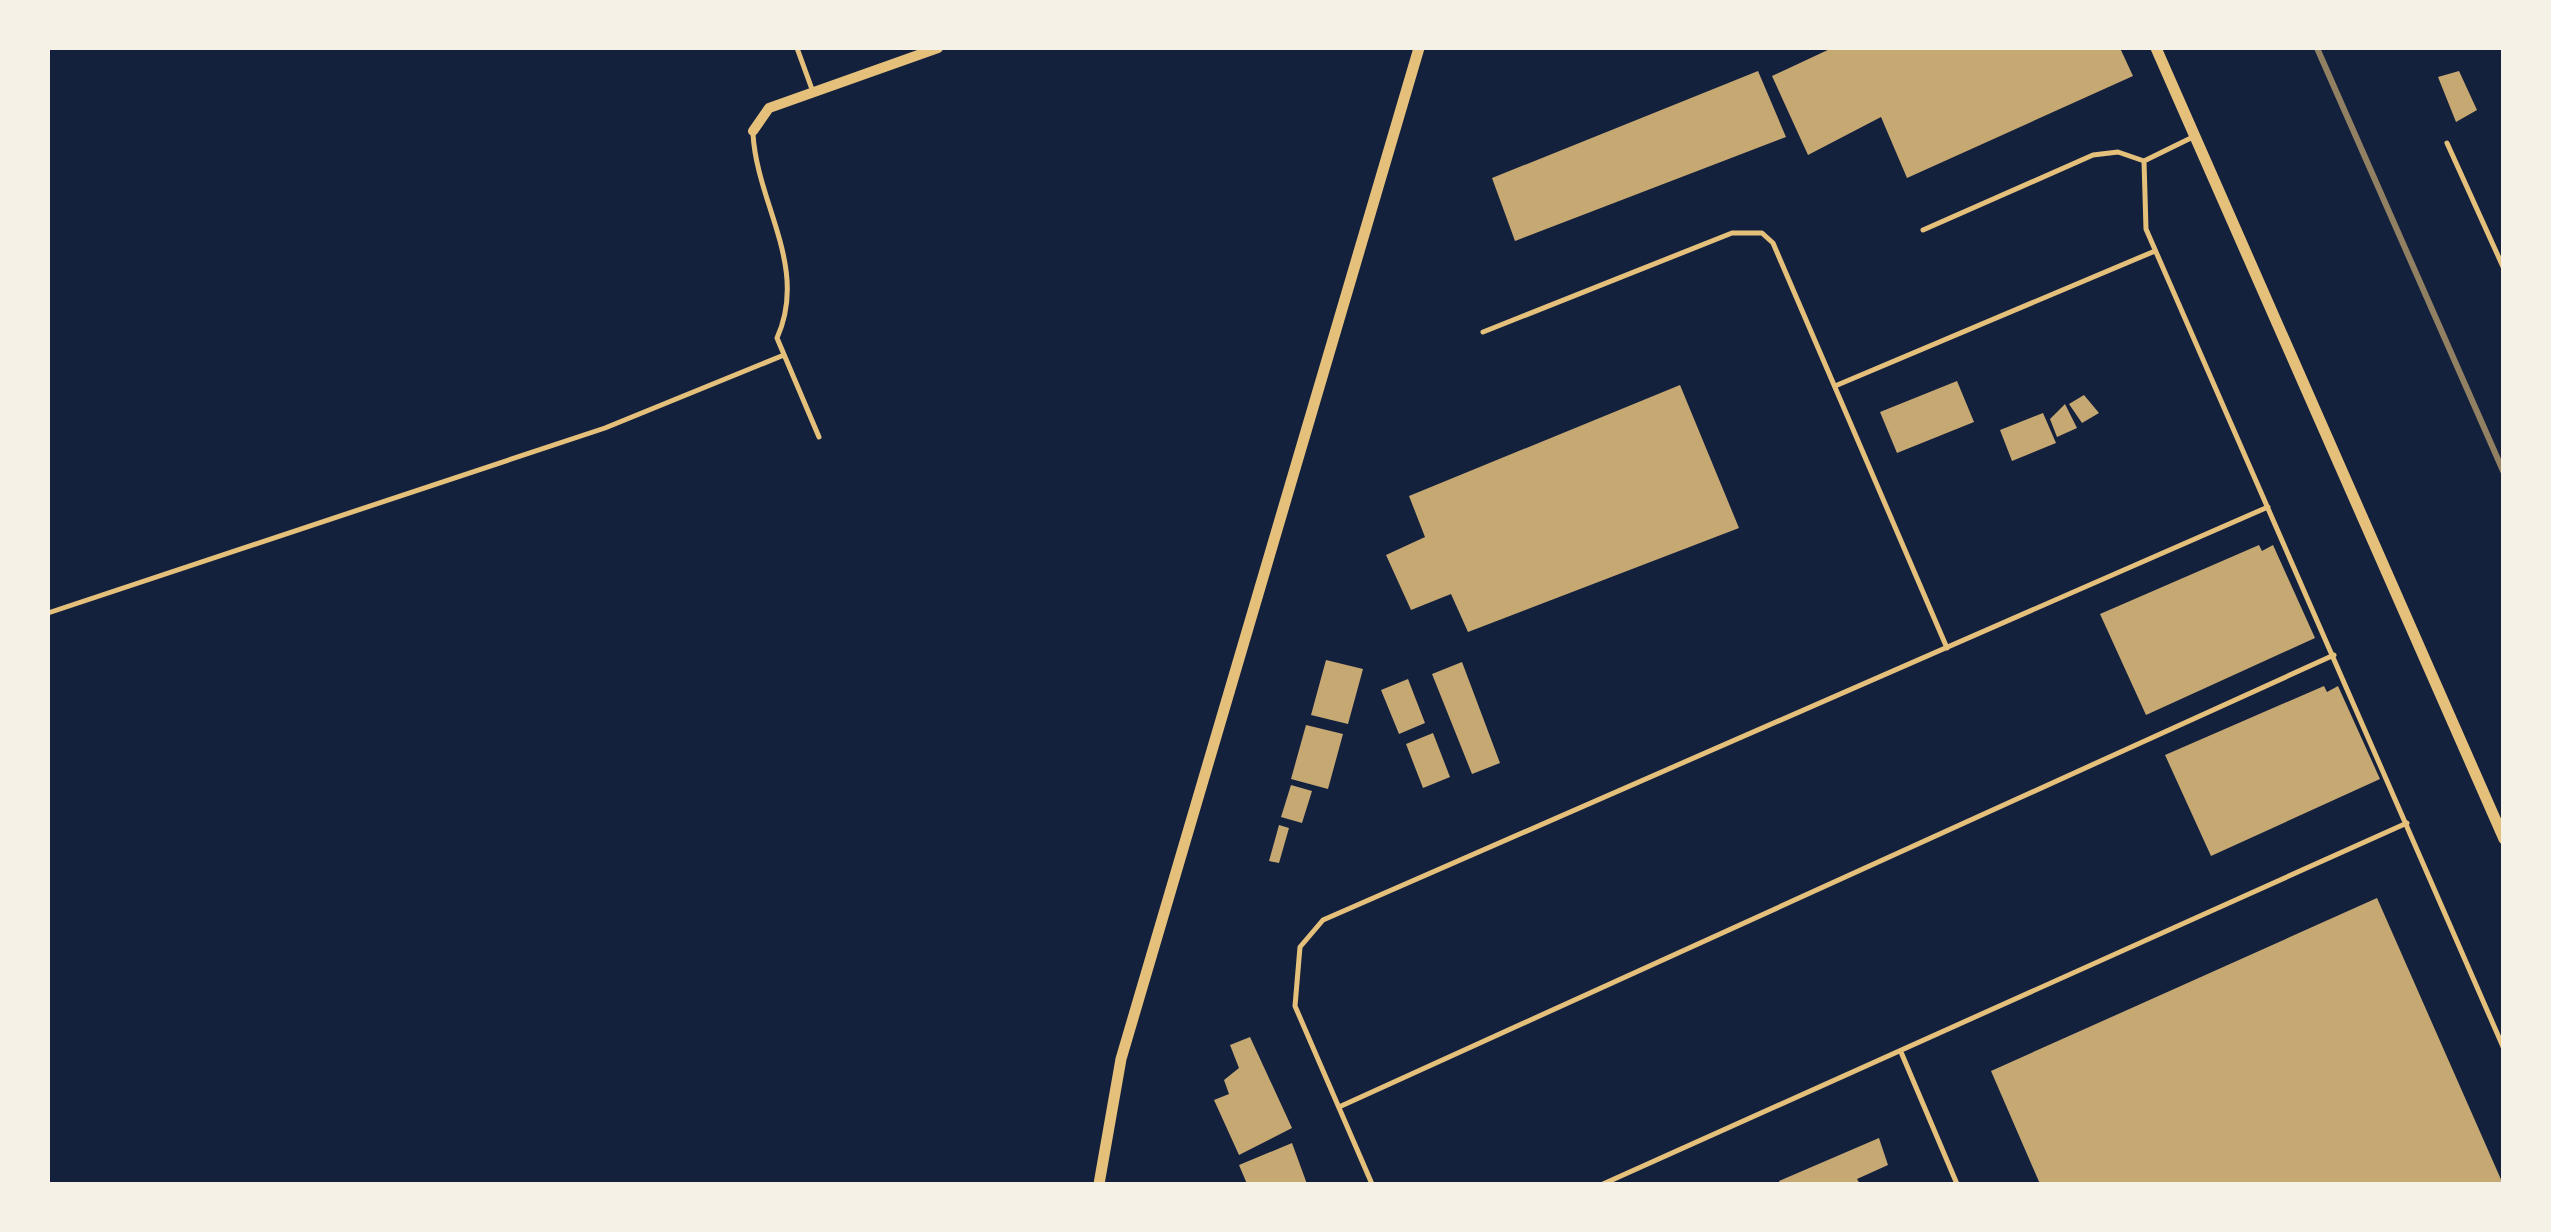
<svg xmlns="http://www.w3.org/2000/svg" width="2551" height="1232" viewBox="0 0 2551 1232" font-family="Karla,sans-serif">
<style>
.building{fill:#c6a872}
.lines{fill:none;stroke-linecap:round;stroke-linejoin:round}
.service{stroke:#e5c07b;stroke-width:5}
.minor{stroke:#e5c07b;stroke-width:10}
.tertiary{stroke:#e5c07b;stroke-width:11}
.rail{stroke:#918062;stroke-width:6}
</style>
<rect width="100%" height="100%" fill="#14213d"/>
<path class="building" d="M1832 48H2120L2133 76 1907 178 1881 117 1808 155 1772 76Z
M1758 71 1786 137 1515 241 1492 178Z
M2459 71 2477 110 2456 122 2438 77Z
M1957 381 1974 422 1897 453 1880 412Z
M1680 385 1739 528 1468 632 1451 594 1411 610 1386 555 1425 537 1409 496Z
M2084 395 2099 413 2082 423 2069 404Z
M2065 404 2077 428 2057 437 2050 419Z
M2043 413 2056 443 2012 461 2000 430Z
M2259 545 2262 551 2273 545 2315 638 2146 715 2100 614Z
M1326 660 1363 669 1348 724 1311 715Z
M1462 662 1500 763 1472 774 1432 674Z
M1408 679 1425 723 1399 734 1381 690Z
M2324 686 2327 692 2338 686 2380 779 2211 856 2165 755Z
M1306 725 1343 734 1328 789 1291 779Z
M1433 733 1450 777 1423 788 1406 744Z
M1291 785 1312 791 1302 823 1281 817Z
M1279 825 1289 828 1279 863 1269 861Z
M2377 898 2503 1184H2040L1991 1071Z
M1250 1037 1292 1128 1239 1155 1214 1100 1229 1094 1224 1080 1239 1068 1230 1045Z
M1879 1138 1888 1165 1857 1179 1860 1184H1780L1779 1181Z
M1292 1143 1307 1184H1247L1239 1165Z"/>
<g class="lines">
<path class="service" d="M797 48 813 92
M753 134C757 204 809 267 777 338L819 437
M2447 143 2504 269
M2144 161 2195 136
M1923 230 2093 155 2118 152 2144 161 2146 229 2504 1049
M1483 332 1732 233H1762L1773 243 1947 648
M1835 386 2155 251
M48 613 605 428 784 355
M1901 1052 1957 1184
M1339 1107 2334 655
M1372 1184 1295 1006 1300 947 1323 920 2268 507
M1603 1184 2407 823"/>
<path class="minor" d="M753 131 769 108 938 48"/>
<path class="tertiary" d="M2156 48 2504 839
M1099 1184 1121 1059 1419 48"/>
<path class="rail" d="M2317 48 2504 473"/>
</g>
<rect width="2551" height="1232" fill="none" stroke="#f6f1e7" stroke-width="100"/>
</svg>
